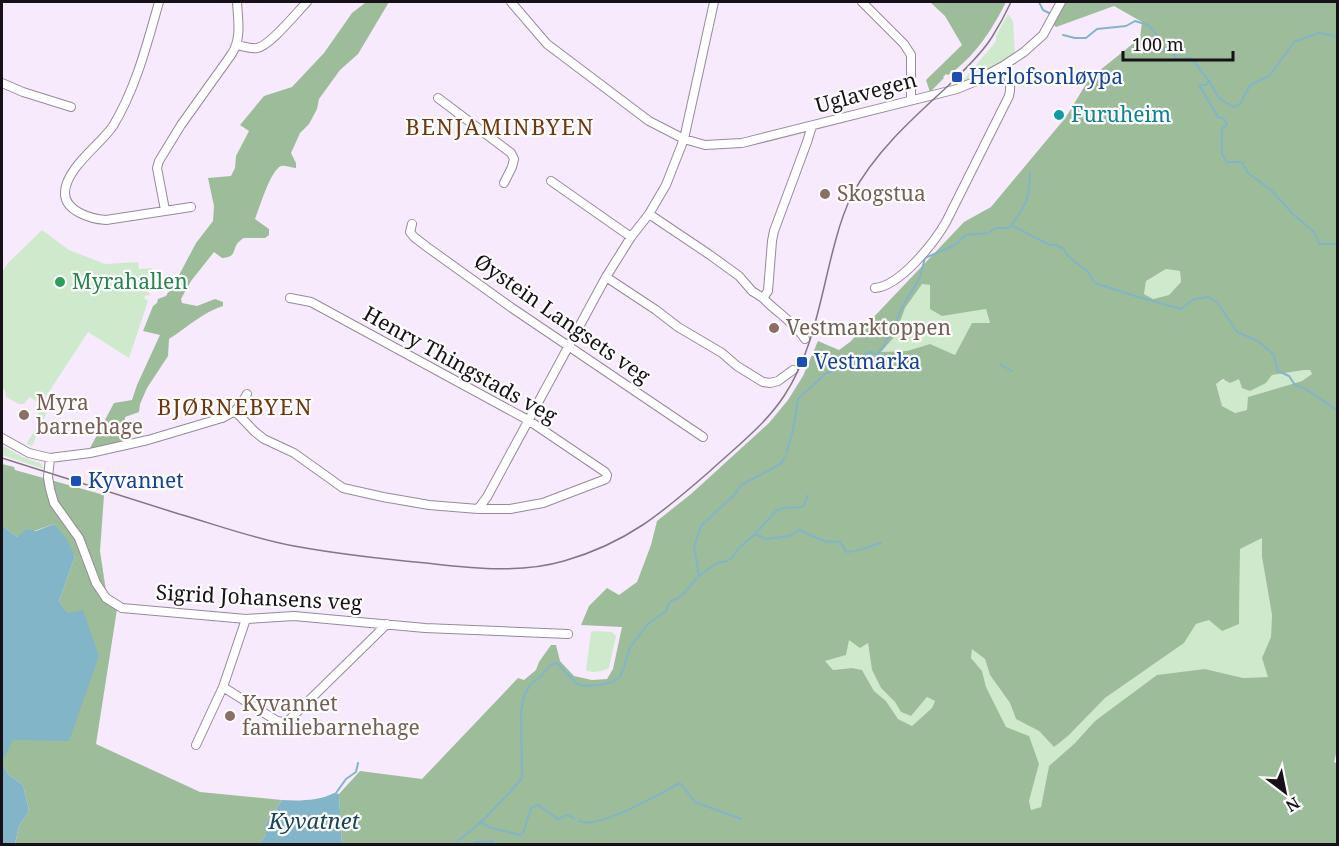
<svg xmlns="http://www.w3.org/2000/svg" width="1339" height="846" viewBox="0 0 1339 846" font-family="'Noto Serif',serif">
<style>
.green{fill:#cfe9cc}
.forest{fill:#9dbc99;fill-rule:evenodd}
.water{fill:#82b5c8}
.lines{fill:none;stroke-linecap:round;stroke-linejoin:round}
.stream{stroke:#82b5c8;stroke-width:2}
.street-casing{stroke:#968a9a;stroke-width:10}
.street{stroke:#fff;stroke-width:8}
.tram{stroke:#817884;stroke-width:1.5}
.transit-dot{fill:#1a4fb4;stroke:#fdfdfd;stroke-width:2}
.culture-dot{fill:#0f9aa8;stroke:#fdfdfd;stroke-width:2}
.education-dot{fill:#8d6e63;stroke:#fdfdfd;stroke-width:2}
.leisure-dot{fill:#2e9e5b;stroke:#fdfdfd;stroke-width:2}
.labels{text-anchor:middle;stroke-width:4.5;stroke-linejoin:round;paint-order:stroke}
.transit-label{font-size:21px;fill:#164399;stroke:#fdfdfd;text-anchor:start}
.street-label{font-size:21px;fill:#161118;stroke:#fdfdfd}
.culture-label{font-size:21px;fill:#0d838f;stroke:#fdfdfd;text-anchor:start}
.education-label{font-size:21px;fill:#785e54;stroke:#fdfdfd;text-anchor:start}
.leisure-label{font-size:21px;fill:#27864d;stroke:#fdfdfd;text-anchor:start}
.neighbourhood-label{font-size:22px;letter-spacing:1.5px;fill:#73370c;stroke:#fdfdfd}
.water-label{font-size:22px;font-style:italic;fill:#184453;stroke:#fdfdfd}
</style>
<rect width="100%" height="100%" fill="#f7eafc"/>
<path class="green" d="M1008 14 1013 21 1015 54 989 71 960 86C970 70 985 56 996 41V36Z
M42 230 69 250 105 264 138 262 139 269 153 268 141 286 150 294 149 296 146 295 144 298 148 301 129 358 88 332 41 404 47 412 32 446 27 444C29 437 36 432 37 425 39 418 37 412 40 404L30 397 24 404H19L6 397 5 390 2 388V272L8 263Z
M1166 269 1180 271 1181 282 1169 295 1153 299 1144 294 1146 281Z
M921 284 930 285 942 316 986 309 990 323H972L955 355 930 344 907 351 881 352 895 336 905 308Z
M1304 370H1310L1312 374 1302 381 1249 397 1247 410 1235 413 1222 406 1216 384C1231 374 1250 380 1266 383L1272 375Z
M2 445 22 457 40 463 44 469 2 455Z
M1262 537V557L1272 615 1271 637 1263 658 1269 677 1243 678 1205 669 1095 721 1074 744 1049 766 1041 807 1031 810 1029 801 1039 764 1006 727 986 687 982 671 971 658 972 648 985 659 990 675 1010 703 1016 719 1039 731 1054 747 1068 736 1105 698 1184 643 1196 624 1209 620 1239 624 1240 549Z
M594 631 612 632 616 636 609 668C603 671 593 674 586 670L591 632Z
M848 640 868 643 872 670 881 688 895 702 901 712 911 716 927 697 935 701 932 708 912 726 898 719 886 701 874 691 862 670 852 668 833 670 825 661 846 655Z"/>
<path class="forest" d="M365 2H389L358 54 340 70 319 99 317 109 309 124 300 133 291 153 296 163V168C291 168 285 165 281 166 270 171 260 207 255 219L269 229V235L265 238H244C243 238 237 243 237 244 232 252 236 257 222 258L214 252 191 281 181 299 182 303 197 306 215 299 223 302V306C205 311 186 328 169 339L168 356 147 388 140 404 139 412 125 417 124 442 89 450 114 403 132 400 137 385 160 335 143 331 153 306 157 303 158 299 166 296 177 279 196 243 213 221 214 206 208 178 231 176 235 168 236 156 249 131 240 125 264 96 292 87 324 53 352 13 365 3Z
M930 2H1006C992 30 974 58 948 75L946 74 943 77 944 78 930 92 926 80 962 45 945 16Z
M1064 2H1337L1338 755 1336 754 1334 762 1338 764 1337 844H342L339 794 360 771 422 779 518 678 524 680 536 670 539 662 551 645H556L560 661 574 676 592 680 607 679 613 669 622 627 581 625 589 606 607 588 619 595 637 582 651 545 657 521 691 494 769 423 788 400 803 376 818 341 839 350 850 342 964 222 991 207 1066 117 1089 79 1140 38 1142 22 1114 6 1056 27 1053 24ZM1166 269 1180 271 1181 282 1169 295 1153 299 1144 294 1146 281ZM922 284 930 285V309L942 316 986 309 990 323H972L955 355 930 344 907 351 881 352 895 336 905 308ZM1304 370H1310L1312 374 1302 381 1248 397 1247 410 1235 413 1222 406 1216 384 1223 379 1230 383 1239 379 1242 388 1250 391 1266 383 1272 375ZM1262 538V557L1272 615 1271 637 1262 658 1268 677 1243 678 1205 669 1157 675 1095 721 1074 744 1049 766 1041 807 1031 810 1029 801 1039 764 1029 736 1006 727 986 687 982 671 971 658 972 649 985 659 990 675 1010 703 1016 719 1039 731 1054 747 1068 736 1105 698 1184 643 1196 624 1209 620 1222 631 1239 624 1240 549ZM849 640 860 648 868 643 872 670 881 688 895 702 901 712 911 716 927 697 935 701 932 708 912 726 898 719 886 701 874 691 862 670 852 668 833 670 825 661 846 655Z
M2 464 14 467 15 470 104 495 100 551 106 591 118 603 96 744 200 792 282 800 266 823V835L259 844H15L19 826 29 811 23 785 9 775 2 763 67 614 59 601 75 556 54 524 17 537 2 525Z"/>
<path class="water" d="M54 524 66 538 75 556 59 601 67 613 83 610 99 656 69 741 13 740 2 763 9 775 23 785 29 811 19 826 15 844H2V525L17 537 27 529 36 531Z
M334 793 339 794 342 844H259L266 835V823L282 800C298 801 319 801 334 793Z"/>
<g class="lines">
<path class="stream" d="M1039 2 1043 10 1049 13
M1063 35 1075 38H1086L1097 29 1126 26 1135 21 1148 25 1157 35 1156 40 1166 51 1174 47 1176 51 1174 56 1178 59 1191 58 1209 81 1219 98 1233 107 1240 104 1250 85 1269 76 1294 42 1319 33 1335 36 1338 40
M1209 81 1206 85H1199L1218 117 1224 119 1227 124 1222 129V154L1227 162H1242L1248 173 1271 190 1292 213 1315 233 1319 244H1336L1338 245
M1011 225C1027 205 1029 199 1030 173
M1000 364 1012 371
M786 454 793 430 798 399 825 374 846 366 856 358 870 352 877 354 884 346 904 304 920 277 925 258 955 245 966 235 989 233 995 228H1009L1011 225 1050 245H1056L1064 249 1068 256 1088 272 1095 283 1135 296 1181 309 1194 299 1208 297 1217 302 1237 332 1258 341 1274 355 1278 371 1289 376 1295 385 1306 389 1338 411
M756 533 777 510 784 508 802 507 804 505 808 495
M699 576 694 547 701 526 735 494 741 485 779 465 785 458
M336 793 346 779 356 772 358 763
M579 821C599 830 660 793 680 783L695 802 741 819
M481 822 489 827 520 835 523 833 531 808 538 805 558 819 567 815 574 818
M455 844 484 819 511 791 522 778 521 712 524 696 530 685 542 675 550 665 557 663 576 683 582 686 599 685 612 682 620 677 624 667 630 647 648 624 666 611 668 605 671 601 678 598 683 594 697 578 712 566 719 562H725L732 558 738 549 755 534 766 539 790 536 799 530 824 541 840 542 846 552C858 552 870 546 881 543
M473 844 475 842 493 841 491 844"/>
<g class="street-casing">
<path id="street" d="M159 2C147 44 136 88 113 126 101 144 66 168 65 192 64 211 91 219 106 220L191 207
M511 2 547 44 649 121 684 139 705 145 742 143 957 89 974 82 1003 66C1009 77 1012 84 1009 96L946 222C934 243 900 286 875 288
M862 2 904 44 911 55V100
M237 45C243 46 250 49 257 48 270 46 297 12 307 2
M1003 66 1024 52 1043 35 1061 2
M2 83 23 92 71 107
M438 98 511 153 514 159 512 167 504 183
M551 181 631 237
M165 210 157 168 159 161 181 125 231 55C242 39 238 20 237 2
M649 214 710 255 739 276 752 291 763 298
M412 224 410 232 414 237 427 247 512 308 703 437
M606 277 656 310 678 327 722 353 737 366 763 382 770 383 778 381 793 370
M805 339C794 322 776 312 763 298L768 291 772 241 774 231 807 142 812 126
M235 411 255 432 264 439 294 453 343 488 383 497 429 505 478 509H510L543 503 606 479 607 475 605 472 528 420 311 302 290 298
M2 438 29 453 50 458 90 453 148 440 222 418 235 411 241 404 247 394
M50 458 48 477 50 489 54 503 79 538 96 583 106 598 122 608 246 619 294 616 425 628 568 634
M478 509 487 497 606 277 631 237 649 214 666 185 684 139 714 2
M223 687 277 721 284 722 288 721 387 624
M196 745 223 687 246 619"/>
</g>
<use href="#street" class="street"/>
<path class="tram" d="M2 458C61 477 120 495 179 514 217 525 255 539 294 546 338 554 382 559 426 563 472 568 519 574 564 561 627 543 662 513 710 471 735 448 765 425 784 396 815 349 821 292 836 239 840 224 845 209 852 195 875 152 912 119 948 86 963 71 981 55 992 37 999 26 1006 13 1011 2"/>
</g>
<g class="transit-dot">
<rect x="951" y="71" width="12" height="12" rx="3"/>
<rect x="796" y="356" width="12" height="12" rx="3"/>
<rect x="70" y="475" width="12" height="12" rx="3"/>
</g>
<circle class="culture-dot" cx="1059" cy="115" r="6"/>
<g class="education-dot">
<circle cx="825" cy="194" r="6"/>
<circle cx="774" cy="328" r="6"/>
<circle cx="24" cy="415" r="6"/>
<circle cx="230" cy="716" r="6"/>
</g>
<circle class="leisure-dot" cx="60" cy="282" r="6"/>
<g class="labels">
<g class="transit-label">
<text x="969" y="84">Herlofsonløypa</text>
<text x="814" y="369">Vestmarka</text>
<text x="88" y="488">Kyvannet</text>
</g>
<g class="street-label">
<text transform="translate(866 93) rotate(-15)" y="7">Uglavegen</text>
<text transform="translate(562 319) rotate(35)" y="7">Øystein Langsets veg</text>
<text transform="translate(460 365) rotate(29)" y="7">Henry Thingstads veg</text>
<text transform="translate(259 598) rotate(3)" y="7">Sigrid Johansens veg</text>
</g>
<g class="culture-label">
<text x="1071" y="122">Furuheim</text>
</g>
<g class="education-label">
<text x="837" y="201">Skogstua</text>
<text x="786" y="335">Vestmarktoppen</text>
<text x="36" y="410">Myra<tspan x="36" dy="24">barnehage</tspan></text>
<text x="242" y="711">Kyvannet<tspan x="242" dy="24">familiebarnehage</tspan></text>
</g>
<g class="leisure-label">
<text x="72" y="289">Myrahallen</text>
</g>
<g class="neighbourhood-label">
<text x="500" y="135">BENJAMINBYEN</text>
<text x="235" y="415">BJØRNEBYEN</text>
</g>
<g class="water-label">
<text x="314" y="829">Kyvatnet</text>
</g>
</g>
<rect width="1339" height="846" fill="none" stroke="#161118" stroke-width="6"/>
<g transform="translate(1285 792) rotate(148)" stroke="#fdfdfd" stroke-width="4.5" paint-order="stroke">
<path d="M0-4.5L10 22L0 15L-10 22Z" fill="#161118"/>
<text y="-9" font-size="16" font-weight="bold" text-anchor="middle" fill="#161118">N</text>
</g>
<path d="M1123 51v9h110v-9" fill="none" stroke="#161118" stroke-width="3"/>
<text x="1132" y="51" font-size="18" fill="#161118" stroke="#fdfdfd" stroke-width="4.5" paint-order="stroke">100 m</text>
</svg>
